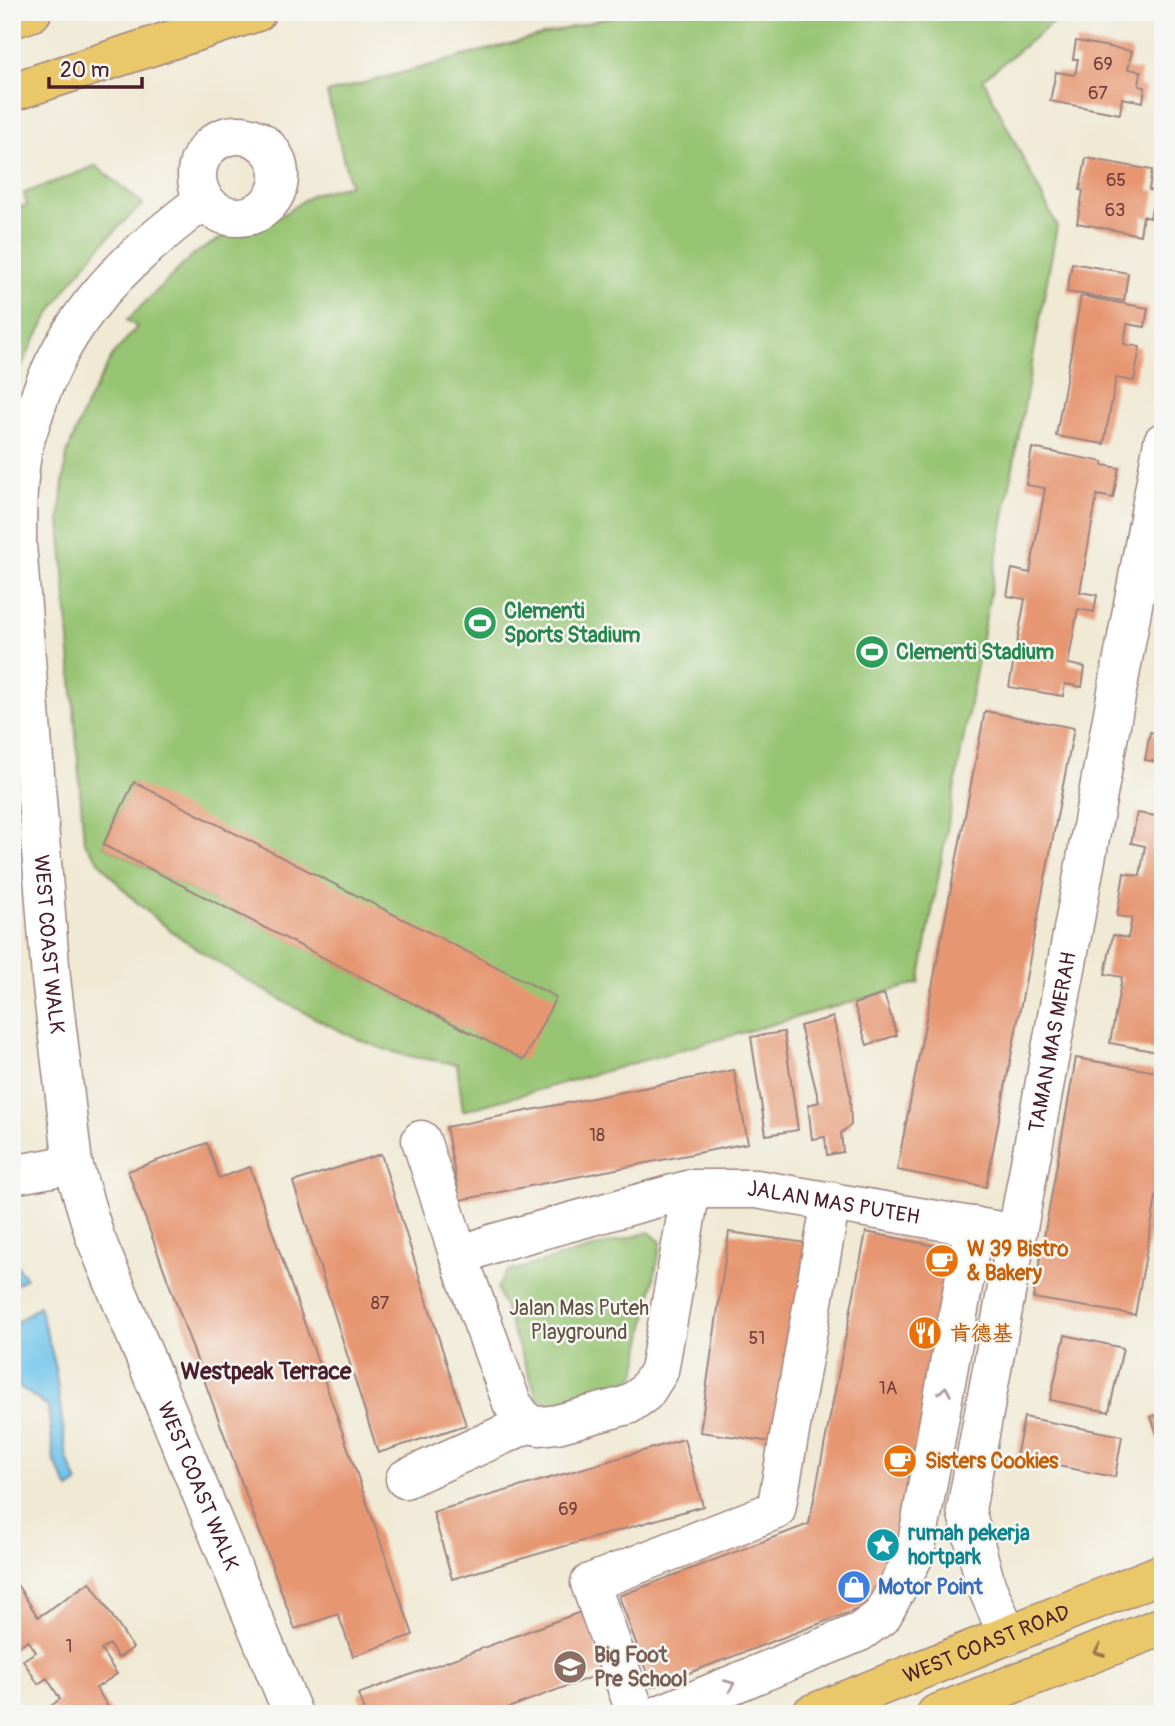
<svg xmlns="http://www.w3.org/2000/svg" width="1175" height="1726" viewBox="0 0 1175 1726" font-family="Pangolin,'LXGW WenKai TC',sans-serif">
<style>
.green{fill:#97c472;stroke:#70724e;stroke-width:2;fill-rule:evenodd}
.water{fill:#6dc3ea;stroke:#5c718a;stroke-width:2}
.building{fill:#e69671}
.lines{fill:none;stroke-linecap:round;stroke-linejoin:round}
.minor-casing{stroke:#9d8480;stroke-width:41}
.major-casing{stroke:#9d8480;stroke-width:41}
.highway-casing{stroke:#9d8480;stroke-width:41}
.minor{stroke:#fff;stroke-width:38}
.major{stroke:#eac769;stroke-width:38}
.highway{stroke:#eac769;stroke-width:38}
.oneway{stroke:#ae9aa0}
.oneway2{stroke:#9a734a}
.labels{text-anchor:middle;stroke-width:5;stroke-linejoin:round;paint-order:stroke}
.number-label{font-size:18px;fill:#713d3c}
.leisure-label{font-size:21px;font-weight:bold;fill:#27864d;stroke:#f6f6f2;text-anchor:start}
.street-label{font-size:21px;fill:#4a1f2b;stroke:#f6f6f2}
.food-label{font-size:21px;font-weight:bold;fill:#c56008;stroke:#f6f6f2;text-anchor:start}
.park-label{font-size:21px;fill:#615140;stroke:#f6f6f2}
.culture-label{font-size:21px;font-weight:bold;fill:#0d838f;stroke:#f6f6f2;text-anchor:start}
.shop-label{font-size:21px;font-weight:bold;fill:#366cbe;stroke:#f6f6f2;text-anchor:start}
.education-label{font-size:21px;font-weight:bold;fill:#785e54;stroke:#f6f6f2;text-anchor:start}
.neighbourhood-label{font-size:23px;font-weight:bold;fill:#4a1f2b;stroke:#f6f6f2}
</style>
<rect width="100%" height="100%" fill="#f6f6f2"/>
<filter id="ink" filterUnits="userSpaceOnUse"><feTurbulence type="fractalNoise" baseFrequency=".0143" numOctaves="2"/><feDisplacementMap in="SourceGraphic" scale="14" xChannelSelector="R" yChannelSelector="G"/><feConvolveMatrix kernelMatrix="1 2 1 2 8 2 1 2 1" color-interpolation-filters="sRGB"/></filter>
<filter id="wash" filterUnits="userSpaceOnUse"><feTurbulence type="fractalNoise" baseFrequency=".00686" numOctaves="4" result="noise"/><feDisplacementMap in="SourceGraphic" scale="28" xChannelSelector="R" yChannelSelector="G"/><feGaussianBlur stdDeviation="1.57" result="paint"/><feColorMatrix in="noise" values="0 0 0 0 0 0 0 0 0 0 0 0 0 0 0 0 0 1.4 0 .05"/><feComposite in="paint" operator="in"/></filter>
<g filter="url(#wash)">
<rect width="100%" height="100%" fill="#f0e9d4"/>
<path class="green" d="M628 12H1066L983 79 1057 226 919 983 463 1111 457 1064C440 1061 422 1059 404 1055 364 1045 324 1023 287 1003 228 970 159 930 114 879 103 867 94 854 84 842L60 518 62 491 67 454 86 405 113 355 137 327 127 320 194 254 230 233 261 225 284 214 313 194 350 185 327 93ZM134 783 524 1059 103 845Z
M96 166 143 204C85 255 42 316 12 387V210L27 205 24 193Z
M649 1232 661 1242 636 1374 624 1389 559 1408 538 1399 497 1288 507 1272Z"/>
<path class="water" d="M12 1259 26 1278 12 1287Z
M39 1306 54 1360 67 1458 78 1483 69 1489 54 1461 48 1407 20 1387 12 1377V1326Z"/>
<g id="blocks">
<path class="building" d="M1076 41 1132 51 1128 69 1141 71 1139 86 1145 87 1143 102 1122 98 1120 114 1050 101 1056 72 1075 75 1078 59H1073Z
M1086 158 1152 170 1149 190 1155 191 1153 204 1150 218 1143 216 1140 235 1077 223 1083 191 1080 190Z
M1072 263 1128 273 1124 301 1067 292Z
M1081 296 1148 308 1145 327 1127 324 1124 344 1140 347 1134 381 1116 378 1104 444 1056 436Z
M1032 448 1103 462V465L1119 468 1113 498 1097 495 1080 592 1097 595 1094 612 1078 609 1068 664 1085 667 1082 687 1065 684 1063 696 1009 687 1025 599 1007 596 1012 569 1030 573 1045 488 1026 485Z
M985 711 1074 728 986 1187 897 1170Z
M1150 732 1163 735V763L1145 760Z
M134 782 556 997 524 1060 103 845Z
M1137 813 1163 817V1053L1110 1043 1122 977 1105 974 1113 935 1128 938 1132 918 1117 916 1124 873 1140 876 1145 846 1131 843Z
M884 994 897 1035 867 1045 854 1004Z
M833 1017 850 1094 851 1125 841 1133 843 1152 827 1155 825 1137 812 1139 808 1105 819 1102 800 1026Z
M784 1032 798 1130 766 1135 751 1037Z
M1076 1058 1163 1073V1159L1135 1315 1033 1298Z
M734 1070 748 1143 460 1200 446 1127Z
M207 1143 219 1178 250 1167 413 1635 353 1656 338 1614 295 1629 128 1171Z
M381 1154 466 1425 378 1453 293 1182Z
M729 1232 814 1244 786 1444 700 1432Z
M866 1232 967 1252 908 1550 882 1600 652 1687 619 1596 809 1524Z
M1065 1335 1123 1348 1109 1412 1050 1400Z
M1163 1413V1438L1159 1440 1151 1417Z
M1024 1417 1122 1436 1115 1477 1016 1458Z
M684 1439 703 1506 452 1579 433 1512Z
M12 1462 21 1476 12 1482Z
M12 1577 38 1617 90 1582 133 1648 118 1658 109 1644 101 1650 117 1674 96 1688 113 1714H56L51 1706 60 1699 47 1678 38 1684 23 1660 36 1652 28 1640 16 1648 12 1643Z
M583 1611 605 1672 492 1714H365L358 1694Z"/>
</g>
</g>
<g filter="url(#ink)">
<use href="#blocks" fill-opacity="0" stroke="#9d8480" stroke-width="2"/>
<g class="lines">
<g class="minor-casing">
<g id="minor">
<circle cx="238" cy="176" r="41"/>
<path id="s1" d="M204 200C125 260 65 315 34 413 30 426 24 440 22 454 17 484 17 514 17 544L51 978 73 1164 95 1237 293 1714"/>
<path d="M421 1140 464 1272 512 1403 527 1424"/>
<path d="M12 1175 73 1164"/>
<path id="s2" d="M459 1256 494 1243 691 1189H756L1000 1231"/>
<path d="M405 1479 527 1424 540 1426 557 1424 628 1405 645 1393 659 1371 691 1189"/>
<path id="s3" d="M1008 1636 986 1585 966 1510 1163 442"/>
<path d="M636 1714 590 1583 776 1510 831 1201"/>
<path d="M661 1714 860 1632 882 1616 915 1554 974 1226"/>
</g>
</g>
<g class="major-casing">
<g id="major">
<path id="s4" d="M811 1714 1163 1573"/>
<path d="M936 1714 1163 1626"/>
</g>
</g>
<g class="highway-casing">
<path id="highway" d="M12 19 32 12
M12 92 257 12"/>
</g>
<use href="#minor" class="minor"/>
<use href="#major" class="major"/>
<use href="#highway" class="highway"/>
</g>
<defs><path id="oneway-chevron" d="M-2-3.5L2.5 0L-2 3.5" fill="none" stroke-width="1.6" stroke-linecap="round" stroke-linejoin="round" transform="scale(1.75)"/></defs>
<g class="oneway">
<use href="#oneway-chevron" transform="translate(945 1391) rotate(-80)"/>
<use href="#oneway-chevron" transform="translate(730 1685) rotate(-22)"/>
</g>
<use class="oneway2" href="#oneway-chevron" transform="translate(1099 1651) rotate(159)"/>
</g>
<defs>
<g id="stadium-disc" transform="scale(1.75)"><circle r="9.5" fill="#2e9e5b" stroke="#f6f6f2"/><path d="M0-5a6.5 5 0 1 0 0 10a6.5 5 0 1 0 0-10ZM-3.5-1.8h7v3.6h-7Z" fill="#fff"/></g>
<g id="cafe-disc" transform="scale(1.75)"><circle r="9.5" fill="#e8710a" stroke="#f6f6f2"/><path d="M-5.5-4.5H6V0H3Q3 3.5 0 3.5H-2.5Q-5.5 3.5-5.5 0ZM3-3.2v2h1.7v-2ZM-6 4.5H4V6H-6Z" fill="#fff"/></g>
<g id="restaurant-disc" transform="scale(1.75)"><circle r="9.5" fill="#e8710a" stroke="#f6f6f2"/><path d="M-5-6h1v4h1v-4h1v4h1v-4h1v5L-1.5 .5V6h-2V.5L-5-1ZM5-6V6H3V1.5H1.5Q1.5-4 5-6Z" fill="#fff"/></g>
<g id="sight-disc" transform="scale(1.75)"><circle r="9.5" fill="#0f9aa8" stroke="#f6f6f2"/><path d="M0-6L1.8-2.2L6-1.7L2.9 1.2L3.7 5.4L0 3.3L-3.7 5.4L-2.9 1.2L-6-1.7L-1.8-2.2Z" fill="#fff"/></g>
<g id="shop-disc" transform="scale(1.75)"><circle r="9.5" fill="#3f7fe0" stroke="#f6f6f2"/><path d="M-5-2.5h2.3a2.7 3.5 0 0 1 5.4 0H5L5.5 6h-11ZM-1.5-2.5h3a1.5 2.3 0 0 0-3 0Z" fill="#fff"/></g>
<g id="school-disc" transform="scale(1.75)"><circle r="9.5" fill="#8d6e63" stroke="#f6f6f2"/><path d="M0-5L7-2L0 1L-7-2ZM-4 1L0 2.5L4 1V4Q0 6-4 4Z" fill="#fff"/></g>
</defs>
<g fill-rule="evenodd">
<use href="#stadium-disc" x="480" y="623"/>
<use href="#stadium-disc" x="872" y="652"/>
<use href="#cafe-disc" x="942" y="1261"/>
<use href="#restaurant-disc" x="925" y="1333"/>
<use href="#cafe-disc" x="900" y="1461"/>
<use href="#sight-disc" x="883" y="1545"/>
<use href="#shop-disc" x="854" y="1587"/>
<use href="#school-disc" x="570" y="1667"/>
</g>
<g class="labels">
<g class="number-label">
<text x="1103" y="70">69</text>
<text x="1098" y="99">67</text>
<text x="1116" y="186">65</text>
<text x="1115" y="216">63</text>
<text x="597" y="1141">18</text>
<text x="380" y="1309">87</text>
<text x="757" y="1344">51</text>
<text x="888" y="1394">1A</text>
<text x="568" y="1515">69</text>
<text x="69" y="1652">1</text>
</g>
<g class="leisure-label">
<text x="504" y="618">Clementi<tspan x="504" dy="24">Sports Stadium</tspan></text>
<text x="896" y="659">Clementi Stadium</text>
</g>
<g class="street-label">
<text dy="7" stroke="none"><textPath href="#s1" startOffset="812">WEST COAST WALK</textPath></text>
<text dy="7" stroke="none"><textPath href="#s3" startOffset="609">TAMAN MAS MERAH</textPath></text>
<text dy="7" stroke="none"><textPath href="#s2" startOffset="385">JALAN MAS PUTEH</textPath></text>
<text dy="7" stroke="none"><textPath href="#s1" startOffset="1379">WEST COAST WALK</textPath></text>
<text dy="7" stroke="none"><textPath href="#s4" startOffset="189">WEST COAST ROAD</textPath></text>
</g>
<g class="food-label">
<text x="967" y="1256">W 39 Bistro<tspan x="967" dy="24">&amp; Bakery</tspan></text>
<text x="950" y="1340">肯德基</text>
<text x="925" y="1468">Sisters Cookies</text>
</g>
<g class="park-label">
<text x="579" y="1315">Jalan Mas Puteh<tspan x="579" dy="24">Playground</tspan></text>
</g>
<g class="culture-label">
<text x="908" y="1540">rumah pekerja<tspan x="908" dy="24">hortpark</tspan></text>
</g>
<g class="shop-label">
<text x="878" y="1594">Motor Point</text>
</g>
<g class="education-label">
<text x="594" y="1662">Big Foot<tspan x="594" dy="24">Pre School</tspan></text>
</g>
<g class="neighbourhood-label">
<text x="266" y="1379">Westpeak Terrace</text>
</g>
</g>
<rect width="1175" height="1726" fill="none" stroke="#f6f6f2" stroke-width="42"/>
<path d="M49 77v10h93v-10" fill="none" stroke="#4a1f2b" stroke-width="3.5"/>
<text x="60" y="77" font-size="21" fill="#4a1f2b" stroke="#f6f6f2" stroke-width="5" paint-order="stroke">20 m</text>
</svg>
